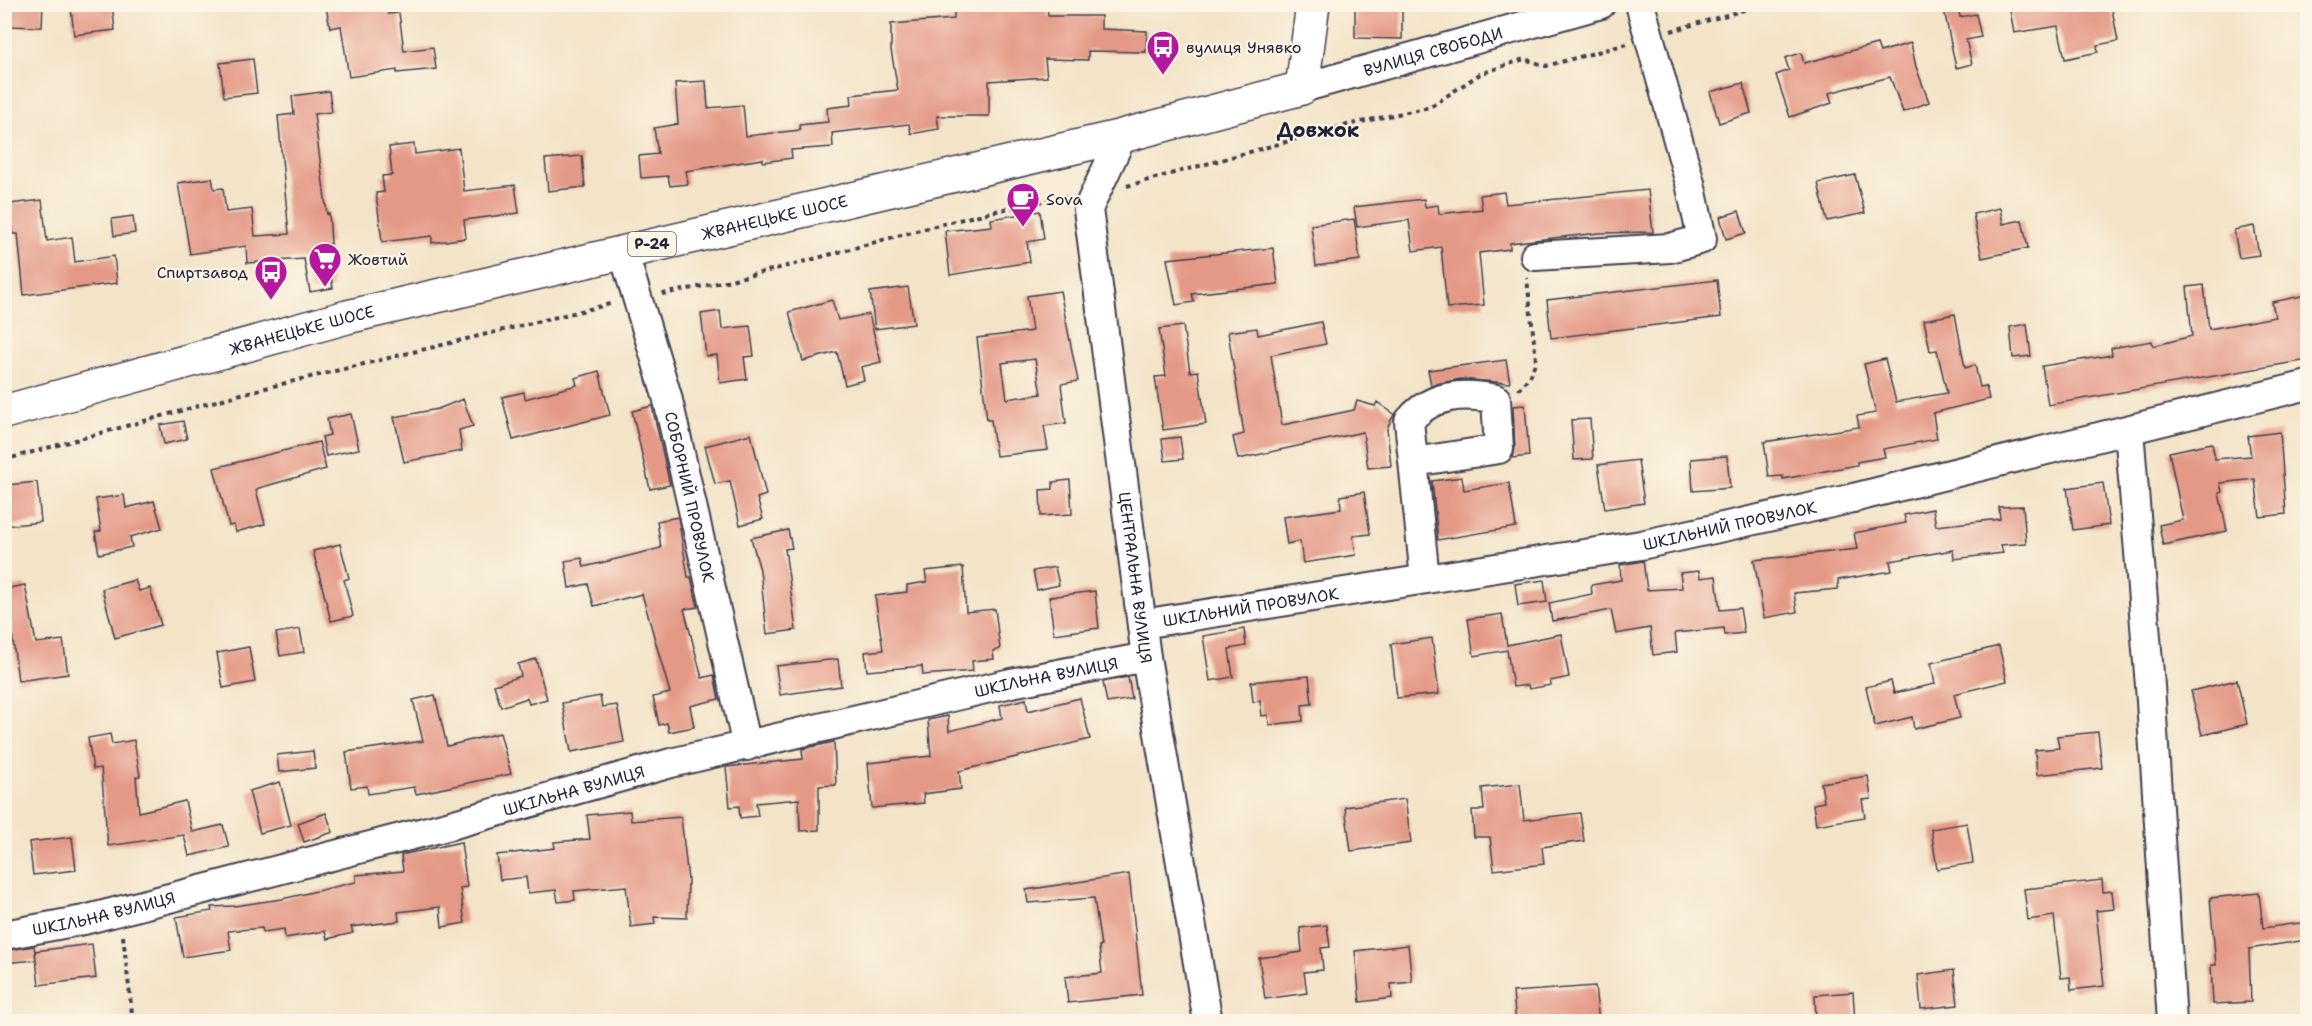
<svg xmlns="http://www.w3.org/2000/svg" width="2312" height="1026" viewBox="0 0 2312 1026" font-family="'Shantell Sans',sans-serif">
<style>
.building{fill:#e49986;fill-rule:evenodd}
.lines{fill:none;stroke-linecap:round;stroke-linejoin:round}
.minor-casing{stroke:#413f50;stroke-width:32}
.major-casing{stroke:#413f50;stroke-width:36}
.path{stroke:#413f50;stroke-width:4;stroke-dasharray:4.5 4.5;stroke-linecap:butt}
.minor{stroke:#fff;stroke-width:28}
.major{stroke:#fff;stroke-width:33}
.labels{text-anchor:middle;stroke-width:4.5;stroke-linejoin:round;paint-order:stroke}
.shield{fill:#fcf5e5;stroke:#63616e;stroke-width:1.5}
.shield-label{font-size:15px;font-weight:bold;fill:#22223b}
.poi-label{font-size:16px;fill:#22223b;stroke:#fcf5e5;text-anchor:start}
.street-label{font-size:16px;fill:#22223b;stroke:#fcf5e5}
.quarter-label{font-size:20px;font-weight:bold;fill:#22223b;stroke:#fcf5e5}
</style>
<rect width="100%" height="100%" fill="#fcf5e5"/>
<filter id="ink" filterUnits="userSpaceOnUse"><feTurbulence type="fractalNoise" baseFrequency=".0167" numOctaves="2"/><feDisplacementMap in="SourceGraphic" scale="12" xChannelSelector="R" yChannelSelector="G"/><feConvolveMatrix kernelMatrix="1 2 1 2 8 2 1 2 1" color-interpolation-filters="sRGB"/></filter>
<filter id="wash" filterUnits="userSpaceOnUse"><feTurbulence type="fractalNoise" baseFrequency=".008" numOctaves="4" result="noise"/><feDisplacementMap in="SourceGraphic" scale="24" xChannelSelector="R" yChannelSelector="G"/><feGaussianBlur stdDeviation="1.35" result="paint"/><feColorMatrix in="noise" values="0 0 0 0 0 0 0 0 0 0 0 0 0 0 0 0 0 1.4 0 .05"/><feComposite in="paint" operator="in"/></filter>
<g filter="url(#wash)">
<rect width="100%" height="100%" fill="#f3e3c7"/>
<g id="blocks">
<path class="building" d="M5 4H43L42 27 4 26Z
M112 4 115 30 74 35 71 8Z
M338 4H386L388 14 399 13 404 51 433 47 436 69 397 73V70L349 77 341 26 330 28 326 7Z
M997 4H1047L1048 16H1101V29L1147 31 1146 52 1088 51V60L1045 59 1047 77 989 81V116H937L939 129 911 134 909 124 832 133 833 147 791 150 792 158 763 162V159L686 171 688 184 670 186 668 176 641 178 639 156 658 154 654 128 678 124 675 83 706 81 708 108 743 105 746 136 800 130 799 125 828 122 827 108 852 105 851 95 898 90 891 50V24L954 19V6L997 7Z
M1355 4H1402V39L1355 38Z
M1957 4 1960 17 1976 14 1981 37 1966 40 1972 64 1956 68 1943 5Z
M2009 4H2111L2118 41 2097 45 2098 52 2065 59 2058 26 2014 33Z
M1911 43 1916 67 1929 102 1903 112 1890 77 1829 93 1832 103 1790 117 1776 75 1789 70 1785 58 1801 53 1804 63 1877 44 1880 52Z
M253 59 257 93 224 97 220 63Z
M1743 83 1751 113 1719 123 1710 92Z
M329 91 332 112 314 114 327 214 329 213 331 244H325L333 288 310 292 304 259 247 263 246 246 190 254 178 183 212 178 214 189 223 188 226 212 252 209 255 236 289 234 278 116 294 114 292 96Z
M414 144 415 154 459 148 464 191 515 185 519 213 464 220 466 238 432 243V236L382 242 376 193 384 192 382 176 392 175 389 147Z
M582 156 585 187 548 191 545 159Z
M1855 175 1865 213 1827 221 1818 183Z
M1648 190 1653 232 1600 233 1534 240 1510 243V249L1479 253 1484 305 1447 308 1441 247 1413 251 1409 220 1357 227 1354 207 1424 199 1425 207 1438 205 1439 214 1482 209 1480 195 1504 192 1506 204Z
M42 200 47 241 72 237 75 262 114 256 117 283 24 295 18 234H13L10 204Z
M2000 208 2003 224 2022 220 2028 248 1982 258 1973 214Z
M1040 211 1044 239 1027 242 1030 262 950 275 945 231 992 226 991 219Z
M1739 211 1746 233 1726 239 1720 217Z
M133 216 135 233 114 236 112 219Z
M1354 219 1360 260 1316 266 1311 225Z
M2254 226 2259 255 2239 258 2234 230Z
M1273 248 1278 284 1192 294 1194 302 1176 305 1167 259Z
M1717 280 1721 317 1551 338 1547 300Z
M2204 285 2209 329 2275 317 2272 302 2307 295V360L2048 405 2042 366 2112 355 2111 348 2152 341 2153 346 2192 336 2187 287Z
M908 287 914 324 875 329 870 292Z
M1060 291 1078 381 1061 384 1066 423 1044 426 1048 450 996 456 991 420H987L977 338 1032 331 1027 296ZM1035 359 1041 394 1007 399 1002 363Z
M832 300 838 320 869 314 881 362 861 367 864 380 845 385 837 352 803 361 789 312Z
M720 311 722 329 750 326 754 356 744 357 747 379 720 383 717 355 706 356 701 314Z
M1955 314 1965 368 1975 365 1980 387 1986 386 1989 399 1933 413 1937 439 1883 449 1885 457 1857 462V465L1783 479V476L1769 477 1764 442 1859 427 1857 416 1876 413 1864 364 1885 359 1896 402 1947 393 1937 350 1930 351 1924 320Z
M1321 322 1326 344 1271 355 1282 425 1354 410 1357 401 1375 406 1377 402 1394 414 1387 429 1391 466 1368 468 1363 432 1238 459 1233 437 1244 434 1228 332 1257 328 1258 335Z
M2027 324 2031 356 2013 358 2010 327Z
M1183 326 1190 372 1198 371 1206 424 1163 430 1155 377 1166 376 1159 329Z
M1506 360 1510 383 1460 379 1431 385 1428 370Z
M599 371 610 415 513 440 502 397 524 392 525 399 577 385 575 378Z
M463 399 473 426 459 430 462 451 404 462 394 417 438 409Z
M1525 405 1529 456 1513 458 1515 448 1513 406Z
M652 406 670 485 650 489 632 411Z
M351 414 359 449 326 456 322 437 330 435 327 419Z
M1590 419 1593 459 1574 460 1571 420Z
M183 421 187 439 164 444 160 425Z
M2280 432 2286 514 2260 517 2255 479 2220 483 2222 492 2219 493 2227 531 2163 545 2159 525 2183 520 2169 452 2212 443 2215 459 2251 456 2248 436Z
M751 434 766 495 757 498 763 519 740 525 730 481 715 484 705 446Z
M1180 437 1183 459 1165 461 1162 439Z
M319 442 326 469 259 488 256 490 265 524 236 532 234 525 229 526 214 468Z
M1727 456 1730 488 1693 491 1691 459Z
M1638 460 1644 503 1605 509 1598 465Z
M1462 477 1464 490 1509 483 1516 527 1438 540 1432 481Z
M1070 480 1072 514 1041 516 1040 490 1053 489V482Z
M37 482 41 522 4 526 7 485Z
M2103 483 2109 525 2073 530 2067 488Z
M1364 492 1370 534 1353 536 1356 555 1303 563 1300 541 1287 544 1283 517 1341 509 1340 496Z
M124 495 126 508 154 501 162 528 130 537 132 547 99 554 95 532 101 531 96 499Z
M2023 506 2026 543 2001 545 2003 553 1954 559 1953 550 1890 561 1892 571 1838 580V589L1794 593 1797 612 1764 618 1754 560 1857 549 1854 533 1906 523 1904 515 1933 509 1936 526 2000 519 1999 507Z
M678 517 688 577H691L698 607 684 609 702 678 714 675 719 699 690 706 694 727 669 732 667 723 659 725 653 697 670 693 642 594 594 606 588 584 569 588 565 561 582 558 584 567 661 548 657 521Z
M788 530 792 548 785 549 796 630 767 634 760 570 751 538Z
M340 544 349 578 344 580 353 616 331 621 313 551Z
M1643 561 1647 590 1682 588 1680 573 1699 571 1700 578 1716 576 1720 610 1740 608 1744 633 1725 635 1724 628 1675 633 1677 652 1653 655 1650 628 1616 634 1611 610 1552 621 1549 603 1592 594 1591 585 1621 580 1620 565Z
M963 567 966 612 995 609 1000 649 993 651 994 659 972 661 973 671 923 675 922 666 867 671 865 652 883 650 875 596 907 592V585L927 582 925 571Z
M1055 567 1059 585 1037 590 1033 571Z
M135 580 139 591 150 588 161 625 115 638 102 589Z
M1544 580 1547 602 1518 606 1515 584Z
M25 585 36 643 63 640 68 674 18 681 10 617 4 618V589Z
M1095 591 1099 628 1054 634 1049 597Z
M1502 614 1507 645 1561 634 1569 677 1550 681 1551 685 1529 689 1528 685 1513 687 1507 650 1474 656 1468 619Z
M300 629 304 652 280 656 276 633Z
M1244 629 1246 646 1229 649 1233 677 1210 681 1203 636Z
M1432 638 1439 694 1397 698 1391 644Z
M1999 646 2007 681 1954 694 1960 718 1914 729 1912 717 1875 726 1866 687 1891 681 1894 693 1935 684 1931 663Z
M249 647 255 682 223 688 217 653Z
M536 659 547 699 529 704 527 698 501 707 494 685 521 676 518 664Z
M838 659 841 686 780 695 776 666Z
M1309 676 1312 704 1302 705 1303 721 1269 725 1268 715 1262 716 1260 701 1253 702 1251 682Z
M1128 677 1132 699 1107 703 1103 682Z
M2237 680 2247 724 2202 735 2191 691Z
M435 695 447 746 500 733 511 774 416 794 414 787 368 794 367 786 351 788 346 752 423 741 413 700Z
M600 696 602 707 617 705 624 742 571 752 562 703Z
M1080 698 1090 739 959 771 961 789 923 794 924 803 872 808 868 763 931 756 928 720 948 716 949 731 1002 718 1000 705 1026 699 1028 711Z
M2098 732 2102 768 2037 775 2035 750 2059 748 2057 736Z
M110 734 112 744 134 740 140 776 136 777 139 812 185 801 192 832 223 825 229 847 189 856 184 835 108 846 101 768 93 769 88 738Z
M834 742 836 785 819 786V830L800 831 799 799 756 803 758 816 740 818 739 806 730 807 726 767 803 759 802 749Z
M313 751 315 768 279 772 277 755Z
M1868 776 1871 799 1862 800 1865 817 1816 825 1813 804 1824 802 1821 783Z
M280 782 291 825 260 833 249 791Z
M1520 784 1524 820 1580 813 1584 841 1542 847 1544 864 1494 870 1490 837H1474L1472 810H1484L1482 788Z
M1405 799 1411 843 1351 851 1345 807Z
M630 811 631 821 681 817 688 880 687 918 654 917 655 924 631 927 626 886 574 891 575 900 558 902 556 890 528 893 526 877 500 880 497 855 555 848 554 842 590 839 587 815Z
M326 813 333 832 304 842 298 823Z
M1967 823 1973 863 1937 869 1931 829Z
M72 837 76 870 33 875 29 842Z
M461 842 467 887 460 888 465 923 442 927 440 907 398 912 399 921 351 927 353 933 327 939 325 931 285 938 284 929 263 932 262 928 228 931 231 950 183 957 176 917 212 911 211 907 234 906 282 899 356 882V875L403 871 401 855Z
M1129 874 1142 995 1068 1003 1065 977 1102 973 1099 946H1101L1094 898 1028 903 1026 890Z
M2102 880 2103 892 2112 891 2114 909 2096 911 2104 986 2071 990 2070 977 2061 978 2054 916 2028 920 2024 889Z
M2259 893 2263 928 2307 922V940L2249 949 2251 1002 2213 1004 2211 965H2216L2210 898Z
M1327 925 1330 947 1321 948 1323 970 1304 972 1307 993 1265 999 1259 958 1302 952 1300 928Z
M92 944 96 978 39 985 35 951Z
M1408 945 1412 982 1391 984 1392 998 1360 1002 1355 951Z
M34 946 36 960 4 963V951Z
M1954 970 1958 1005 1921 1009 1918 975Z
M1595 986 1599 1022H1516L1513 992Z
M1853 992 1855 1022H1816L1815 995Z"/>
</g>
</g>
<g filter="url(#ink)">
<use href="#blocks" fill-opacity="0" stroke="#413f50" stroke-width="1.5"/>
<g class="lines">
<g class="minor-casing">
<g id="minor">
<path id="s1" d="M1302 88 1601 4"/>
<path id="s2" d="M1122 136 1088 209 1146 657 1208 1022"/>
<path id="s3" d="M623 251 667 396 747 746"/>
<path d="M1535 256 1670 248 1702 239 1690 183 1640 4"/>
<path d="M2129 430 2150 686 2172 1022"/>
<path d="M1414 462 1499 449 1496 399C1463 392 1431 394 1409 421L1425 579"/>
<path id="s4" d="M1142 624 1641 545 1845 500 2308 385"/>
<path id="s5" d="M4 935 84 920 216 886 447 826 671 763 1011 683 1146 657"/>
</g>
</g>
<g class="major-casing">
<g id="major">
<path id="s6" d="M4 412 347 317 1122 136 1302 88 1313 4"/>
</g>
</g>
<path class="path" d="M1671 31 1765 4
M1127 186 1347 125 1430 107 1480 74 1524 59 1546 66 1627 44
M662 294C799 270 930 220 1066 197
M1518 390 1531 375 1536 360 1527 278
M4 460 245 393 614 303
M123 936 133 1022"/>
<use href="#minor" class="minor"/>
<use href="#major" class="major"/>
</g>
</g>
<defs>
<g id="bus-pin" transform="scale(1.725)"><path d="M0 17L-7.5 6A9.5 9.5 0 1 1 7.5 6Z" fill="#b5179e" stroke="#fcf5e5"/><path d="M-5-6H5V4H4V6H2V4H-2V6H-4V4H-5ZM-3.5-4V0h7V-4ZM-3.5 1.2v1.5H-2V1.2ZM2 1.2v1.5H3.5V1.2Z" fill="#fff"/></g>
<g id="cafe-pin" transform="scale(1.725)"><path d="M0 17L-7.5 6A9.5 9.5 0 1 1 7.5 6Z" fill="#b5179e" stroke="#fcf5e5"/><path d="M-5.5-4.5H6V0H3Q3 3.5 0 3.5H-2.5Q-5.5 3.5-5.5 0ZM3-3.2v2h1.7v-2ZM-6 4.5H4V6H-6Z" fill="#fff"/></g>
<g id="supermarket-pin" transform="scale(1.725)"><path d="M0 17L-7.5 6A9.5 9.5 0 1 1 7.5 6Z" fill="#b5179e" stroke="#fcf5e5"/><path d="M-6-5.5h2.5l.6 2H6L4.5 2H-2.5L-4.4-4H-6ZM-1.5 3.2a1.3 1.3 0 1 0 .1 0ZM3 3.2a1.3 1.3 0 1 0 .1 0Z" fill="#fff"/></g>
</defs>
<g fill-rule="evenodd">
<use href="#bus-pin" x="1163" y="47"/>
<use href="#cafe-pin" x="1023" y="199"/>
<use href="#supermarket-pin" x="325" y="259"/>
<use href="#bus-pin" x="271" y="272"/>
</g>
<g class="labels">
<rect class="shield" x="628" y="232" width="48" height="24" rx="4.5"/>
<g class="shield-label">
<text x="652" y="249">Р-24</text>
</g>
<g class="poi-label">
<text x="1186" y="53">вулиця Унявко</text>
<text x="1046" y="205">Sova</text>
<text x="348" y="265">Жовтий</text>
<text x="248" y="278" text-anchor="end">Спиртзавод</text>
</g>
<g class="street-label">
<text dy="6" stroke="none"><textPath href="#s1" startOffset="136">ВУЛИЦЯ СВОБОДИ</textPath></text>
<text dy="6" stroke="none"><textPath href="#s6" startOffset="795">ЖВАНЕЦЬКЕ ШОСЕ</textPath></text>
<text dy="6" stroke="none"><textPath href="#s6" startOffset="309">ЖВАНЕЦЬКЕ ШОСЕ</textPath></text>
<text dy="6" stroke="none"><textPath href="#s3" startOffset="255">СОБОРНИЙ ПРОВУЛОК</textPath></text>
<text dy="6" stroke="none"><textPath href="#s4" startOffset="596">ШКІЛЬНИЙ ПРОВУЛОК</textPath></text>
<text dy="6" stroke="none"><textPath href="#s2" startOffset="452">ЦЕНТРАЛЬНА ВУЛИЦЯ</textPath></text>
<text dy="6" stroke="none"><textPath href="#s4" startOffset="110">ШКІЛЬНИЙ ПРОВУЛОК</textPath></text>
<text dy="6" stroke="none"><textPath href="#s5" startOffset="1074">ШКІЛЬНА ВУЛИЦЯ</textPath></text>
<text dy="6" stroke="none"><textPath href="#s5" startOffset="588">ШКІЛЬНА ВУЛИЦЯ</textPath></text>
<text dy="6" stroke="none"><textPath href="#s5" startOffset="102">ШКІЛЬНА ВУЛИЦЯ</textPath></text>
</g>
<g class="quarter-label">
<text x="1318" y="137">Довжок</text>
</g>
</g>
<rect width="2312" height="1026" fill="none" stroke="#fcf5e5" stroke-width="24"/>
</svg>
